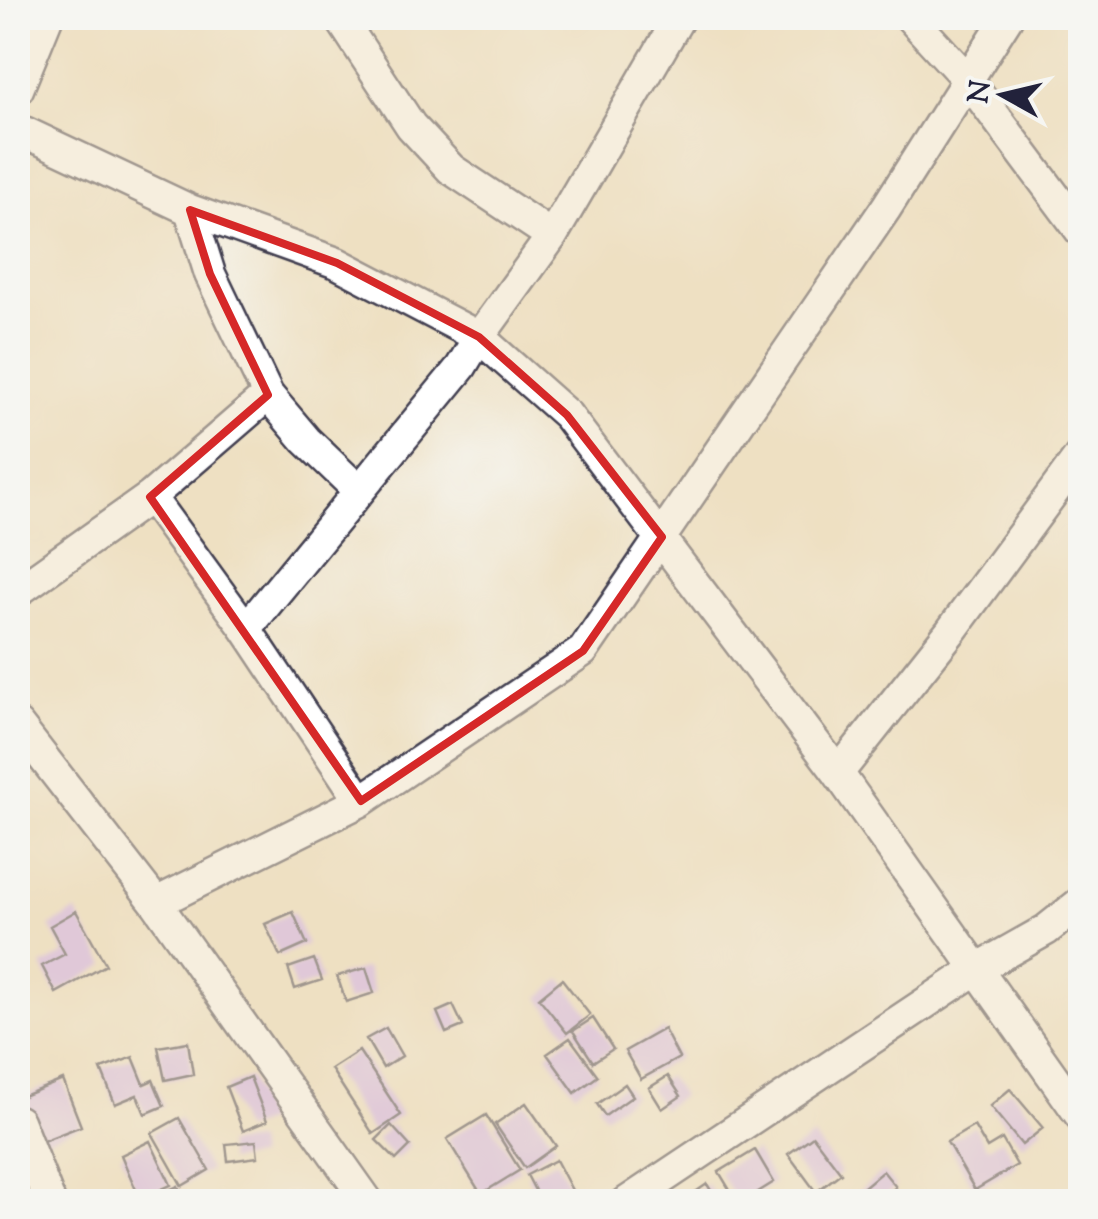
<svg xmlns="http://www.w3.org/2000/svg" width="1098" height="1219" viewBox="0 0 1098 1219" font-family="'Sorts Mill Goudy',serif">
<style>
.building{fill:#ceacf2}
.lines{fill:none;stroke-linecap:round;stroke-linejoin:round}
.street-casing{stroke:#413e4f;stroke-width:35}
.street{stroke:#fff;stroke-width:30}
.marked{fill:none;stroke:#d62828;stroke-width:8;stroke-linejoin:round}
</style>
<rect width="100%" height="100%" fill="#f6f6f2"/>
<filter id="ink" filterUnits="userSpaceOnUse"><feTurbulence type="fractalNoise" baseFrequency=".01" numOctaves="2"/><feDisplacementMap in="SourceGraphic" scale="20" xChannelSelector="R" yChannelSelector="G"/><feConvolveMatrix kernelMatrix="1 2 1 2 8 2 1 2 1" color-interpolation-filters="sRGB"/></filter>
<filter id="wash" filterUnits="userSpaceOnUse"><feTurbulence type="fractalNoise" baseFrequency=".0048" numOctaves="4" result="noise"/><feDisplacementMap in="SourceGraphic" scale="40" xChannelSelector="R" yChannelSelector="G"/><feGaussianBlur stdDeviation="2.25" result="paint"/><feColorMatrix in="noise" values="0 0 0 0 0 0 0 0 0 0 0 0 0 0 0 0 0 1.4 0 .05"/><feComposite in="paint" operator="in"/></filter>
<g filter="url(#wash)">
<rect width="100%" height="100%" fill="#eee0c2"/>
<g id="blocks">
<path class="building" d="M76 911 106 965 56 993 42 966 65 954 50 926Z
M293 912 307 944 280 956 265 924Z
M314 959 322 980 295 989 288 968Z
M366 968 374 993 346 1002 337 976Z
M562 979 590 1015 567 1033 539 998Z
M453 1005 463 1026 446 1033 437 1012Z
M593 1018 613 1049 593 1062 573 1031Z
M386 1028 402 1056 383 1068 366 1039Z
M664 1029 679 1058 641 1079 625 1051Z
M570 1038 598 1076 575 1093 547 1054Z
M188 1042 193 1074 165 1080 158 1047Z
M359 1051 401 1115 373 1134 331 1069Z
M133 1057 144 1084 153 1080 164 1106 145 1114 137 1095 115 1104 101 1069Z
M668 1076 681 1096 662 1109 649 1088Z
M250 1077 267 1121 243 1131 226 1087Z
M63 1080 81 1126 35 1144 18 1098Z
M625 1084 633 1096 605 1116 597 1104Z
M1010 1089 1043 1128 1022 1145 990 1106Z
M526 1103 556 1146 525 1168 495 1124Z
M486 1115 520 1170 481 1194 447 1139Z
M179 1118 209 1170 182 1186 152 1133Z
M391 1125 410 1146 396 1160 376 1140Z
M974 1126 987 1148 1002 1139 1017 1165 975 1190 947 1142Z
M813 1136 841 1173 816 1192 788 1154Z
M150 1141 171 1185 140 1199 121 1155Z
M256 1141 258 1157 228 1161 226 1144Z
M755 1150 774 1182 742 1202H737L719 1172Z
M556 1160 574 1194 560 1202H541L527 1175Z
M883 1171 896 1187 878 1202H865L858 1192Z
M707 1184 718 1202H681Z
M178 1186 184 1202H143Z"/>
</g>
</g>
<g filter="url(#ink)">
<use href="#blocks" fill-opacity="0" stroke="#413e4f" stroke-width="2.5"/>
<g class="lines">
<g class="street-casing">
<path id="street" d="M340 18 411 126 451 169 552 236
M911 18 968 80 1080 230
M18 89 47 18
M18 129 190 210 337 263 479 337 567 415 838 773 1080 1115
M190 210 210 274 268 395 306 440 359 491
M150 497 246 629 361 801
M18 591 150 497 268 395
M246 629 461 367 479 337 552 236 679 18
M18 725 156 903 368 1202
M838 773 951 631 1080 456
M156 903 361 801 583 651 886 208 1007 18
M18 1121 50 1202
M627 1202 975 970 1046 930 1080 903"/>
</g>
<use href="#street" class="street"/>
</g>
</g>
<path d="M0 0H1098V1219H0ZM190 210 337 263 479 337 567 415 662 537 583 651 361 801 150 497 268 395 210 274Z" fill="#eee0c2" fill-opacity=".55" fill-rule="evenodd"/>
<path class="marked" d="M190 210 337 263 479 337 567 415 662 537 583 651 361 801 150 497 268 395 210 274Z"/>
<rect width="1098" height="1219" fill="none" stroke="#f6f6f2" stroke-width="60"/>
<g transform="translate(1003 95) rotate(278)" stroke="#f6f6f2" stroke-width="8" paint-order="stroke">
<path d="M0-8L18 38L0 25L-18 38Z" fill="#22223b"/>
<text y="-15" font-size="28" font-weight="bold" text-anchor="middle" fill="#22223b">N</text>
</g>
</svg>
